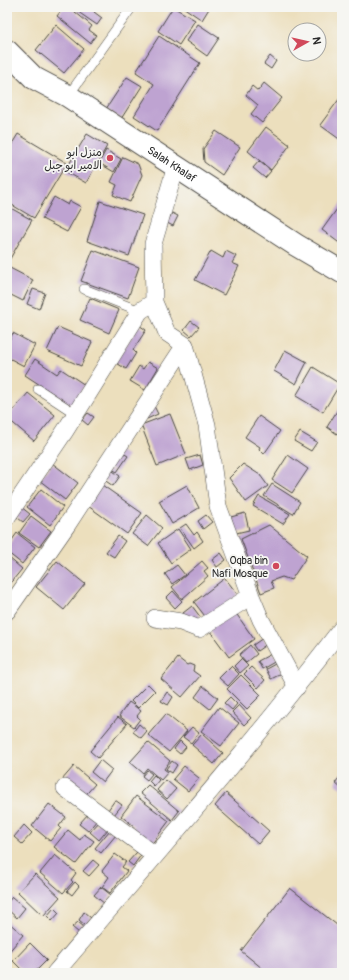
<svg xmlns="http://www.w3.org/2000/svg" width="349" height="980" viewBox="0 0 349 980" font-family="Pangolin,'Playpen Sans Arabic',sans-serif">
<style>
.building{fill:#bea3d1}
.lines{fill:none;stroke-linecap:round;stroke-linejoin:round}
.lane-casing{stroke:#484641;stroke-width:10}
.street-casing{stroke:#484641;stroke-width:18}
.secondary-casing{stroke:#484641;stroke-width:24}
.lane{stroke:#fff;stroke-width:9}
.street{stroke:#fff;stroke-width:17}
.secondary{stroke:#fff;stroke-width:22}
.poi-dot{fill:#d1495b;stroke:#f6f6f2;stroke-width:1.5}
.labels{text-anchor:middle;stroke-width:3.5;stroke-linejoin:round;paint-order:stroke}
.poi-label{font-size:11px;fill:#2b2b2b;stroke:#f6f6f2;text-anchor:end}
.street-label{font-size:11px;fill:#2b2b2b;stroke:#f6f6f2}
</style>
<rect width="100%" height="100%" fill="#f6f6f2"/>
<filter id="ink" filterUnits="userSpaceOnUse"><feTurbulence type="fractalNoise" baseFrequency=".025" numOctaves="2"/><feDisplacementMap in="SourceGraphic" scale="8" xChannelSelector="R" yChannelSelector="G"/><feConvolveMatrix kernelMatrix="1 2 1 2 8 2 1 2 1" color-interpolation-filters="sRGB"/></filter>
<filter id="wash" filterUnits="userSpaceOnUse"><feTurbulence type="fractalNoise" baseFrequency=".012" numOctaves="4" result="noise"/><feDisplacementMap in="SourceGraphic" scale="16" xChannelSelector="R" yChannelSelector="G"/><feGaussianBlur stdDeviation="0.9" result="paint"/><feColorMatrix in="noise" values="0 0 0 0 0 0 0 0 0 0 0 0 0 0 0 0 0 1.4 0 .05"/><feComposite in="paint" operator="in"/></filter>
<g filter="url(#wash)">
<rect width="100%" height="100%" fill="#ecdfbd"/>
<g id="blocks">
<path class="building" d="M64 7H69L92 26 89 30 96 35 90 43 57 16Z
M71 7H97L94 12 102 18 97 25Z
M173 7 195 20 179 45 158 31Z
M183 7H210L202 20Z
M198 24 219 38 207 56 186 41Z
M56 25 84 49 64 73 36 50Z
M159 36 200 63 157 131 134 116 154 84 136 72Z
M270 56 276 61 271 69 264 64Z
M127 77 142 86 121 119 106 109Z
M264 83 282 98 262 123 251 114 258 105 246 95 252 86 258 91Z
M340 98 342 100V141L320 125Z
M266 127 290 145 271 170 248 151Z
M216 131 240 147 222 175 204 162 203 149Z
M18 134 67 163 34 218 7 202V152Z
M87 134 107 146 86 183 65 171Z
M106 150 121 159 114 172 99 163Z
M123 157 138 164 142 175 130 202 113 195 117 185 111 182Z
M259 161 271 171 265 178 253 168Z
M54 197 68 205 70 201 81 207 67 232 42 219Z
M100 201 143 215 129 256 87 241Z
M342 202V245L322 230Z
M7 206 32 220 7 264Z
M172 213 178 216 173 226 167 223Z
M93 250 139 267 128 298 81 281Z
M211 251 223 258 226 251 236 256 232 263 239 266 224 295 195 280Z
M8 267 33 280 23 301 7 293Z
M33 289 45 293 39 309 27 304Z
M90 298 119 310 109 333 80 320Z
M191 321 199 327 191 336 184 330Z
M139 325 146 330 133 350 136 353 126 369 115 362Z
M58 327 92 342 81 366 47 351Z
M13 333 35 345 24 366 7 357V344Z
M285 350 307 362 296 384 274 371Z
M35 359 57 374 61 369 85 385 72 406 25 375Z
M148 362 158 368 145 390 130 381 139 366 143 369Z
M313 367 340 384 323 412 296 396Z
M28 393 55 415 34 441 7 418Z
M154 406 158 414 147 419 144 410Z
M340 406 342 407V431L340 429 337 434 327 427Z
M88 413 94 417 88 425 82 420Z
M170 414 186 454 157 466 141 425Z
M259 416 280 431 264 454 259 449 260 447 245 437Z
M300 432 317 442 311 451 294 441Z
M120 451 128 456 117 472 109 467Z
M200 455 203 465 190 470 186 459Z
M288 455 308 469 292 493 272 480Z
M52 463 78 483 65 500 39 480Z
M243 464 260 475 268 486 246 502 229 478Z
M110 469 120 476 113 486 103 479Z
M272 484 300 502 293 514 264 496Z
M102 485 142 513 127 534 88 506Z
M187 485 199 508 172 524 159 501Z
M41 489 63 507 50 525 27 507Z
M259 496 290 514 283 524 253 506Z
M21 507 30 514 23 522 14 515Z
M245 513 249 530 236 533 231 517Z
M147 515 162 528 148 546 132 534Z
M206 515 212 522 203 529 198 521Z
M31 516 51 531 39 547 19 533Z
M186 524 194 535 197 532 203 541 194 548 180 528Z
M269 525 307 556 291 580 282 577 271 581 274 588 261 593 241 539Z
M178 529 191 549 171 563 158 543Z
M17 533 35 547 22 564 7 552V547Z
M118 536 125 541 114 557 106 552Z
M221 553 226 560 217 567 212 560Z
M7 556 22 569 8 586 7 585Z
M57 561 85 584 64 610 36 587Z
M202 561 208 568 204 571 208 576 182 599 172 587Z
M177 565 185 575 172 584 165 574Z
M225 578 238 595 208 620 194 602Z
M173 591 182 601 175 608 166 598Z
M192 606 201 618 192 625 183 613Z
M233 609 254 639 229 657 207 627Z
M263 638 267 644 257 651 253 645Z
M250 645 257 654 246 663 239 655Z
M273 653 278 660 262 669 258 661Z
M178 658 187 665 189 664 194 666 193 671 200 676 182 697 161 679Z
M241 659 248 666 240 673 234 666Z
M277 663 283 673 271 679 266 669Z
M231 666 239 674 228 686 219 678Z
M251 667 265 680 258 688 244 674Z
M241 675 261 695 247 709 227 689Z
M148 684 155 691 138 708 131 701Z
M203 686 218 698 210 709 195 697Z
M167 692 173 697 168 705 161 701Z
M230 697 237 704 232 710 224 703Z
M129 702 141 711 137 716 140 719 134 727 119 716Z
M239 705 251 718 244 725 232 712Z
M219 707 239 723 221 746 201 731Z
M166 714 187 731 169 752 148 735Z
M118 717 127 724 98 758 90 751Z
M139 724 147 731 141 738 133 732Z
M192 727 199 733 191 743 183 737Z
M202 734 223 753 214 764 192 745Z
M180 741 186 747 180 754 174 749Z
M148 742 170 761 164 769 168 772 161 780 147 768 143 773 130 762Z
M100 760 112 770 103 782 91 772Z
M172 761 177 765 172 773 166 769Z
M74 766 95 784 82 799 61 781Z
M184 766 199 778 188 791 173 779Z
M147 770 152 774 147 780 142 776Z
M342 774V789L335 783Z
M154 775 159 780 154 786 149 781Z
M166 780 176 789 167 799 157 790Z
M148 785 179 811 172 820 140 793Z
M226 793 269 831 258 844 215 806Z
M136 796 169 821 148 849 128 834 134 826 121 816Z
M115 800 122 805 114 815 108 810Z
M49 804 66 817 59 826 61 828 50 841 32 826Z
M89 813 97 820 88 831 79 824Z
M100 821 109 828 99 840 90 832Z
M24 825 32 833 22 844 14 837Z
M68 830 80 840 84 834 94 841 76 864 54 847Z
M110 830 116 835 101 853 95 848Z
M137 852 141 855 133 866 128 862Z
M115 854 126 862 122 867 127 871 110 893 102 887 109 877 102 871Z
M55 855 76 873 71 880 73 882 63 893 40 873Z
M93 860 99 865 89 876 83 871Z
M35 874 60 897 43 916 18 892Z
M75 882 79 886 72 895 67 891Z
M101 887 111 895 105 904 94 895Z
M290 888 342 929V973H268L241 951Z
M12 897 25 908 17 918 7 909V903Z
M54 908 59 913 52 921 47 916Z
M84 912 91 918 85 925 79 920Z
M7 921 23 935 7 954Z
M78 922 84 927 79 933 72 927Z
M30 943 47 960 34 973H25L13 961Z"/>
</g>
</g>
<g filter="url(#ink)">
<use href="#blocks" fill-opacity="0" stroke="#484641" stroke-width="1"/>
<g class="lines">
<g class="lane-casing">
<path id="lane" d="M68 96 132 7
M84 289 140 311
M38 389 76 414"/>
</g>
<g class="street-casing">
<path id="street" d="M176 166 153 244 154 302 167 333 185 345 207 425 218 506 251 596 261 620 297 687
M7 517 65 431 140 311 154 302
M7 611 67 525 185 345
M155 618 181 622 199 629 251 596
M65 788 155 855
M55 973C152 859 251 747 342 628"/>
</g>
<g class="secondary-casing">
<g id="secondary">
<path id="s1" d="M7 51 34 78 68 96 296 245 342 272"/>
</g>
</g>
<use href="#lane" class="lane"/>
<use href="#street" class="street"/>
<use href="#secondary" class="secondary"/>
</g>
</g>
<g class="poi-dot">
<circle cx="110" cy="158" r="4"/>
<circle cx="276" cy="566" r="4"/>
</g>
<g class="labels">
<g class="poi-label">
<text x="102" y="156">منزل ابو<tspan x="102" dy="13">الامير ابو جبل</tspan></text>
<text x="268" y="564">Oqba bin<tspan x="268" dy="13">Nafi Mosque</tspan></text>
</g>
<g class="street-label">
<text dy="4" stroke="none"><textPath href="#s1" startOffset="201">Salah Khalaf</textPath></text>
</g>
</g>
<rect width="349" height="980" fill="none" stroke="#f6f6f2" stroke-width="24"/>
<g transform="translate(307 42) rotate(82)"><circle r="19" fill="#f6f6f2" stroke="#a5a5a2"/>
<path d="M0-3L7 15L0 10L-7 15Z" fill="#d1495b"/>
<text y="-6" font-size="11" font-weight="bold" text-anchor="middle" fill="#2b2b2b">N</text>
</g>
</svg>
